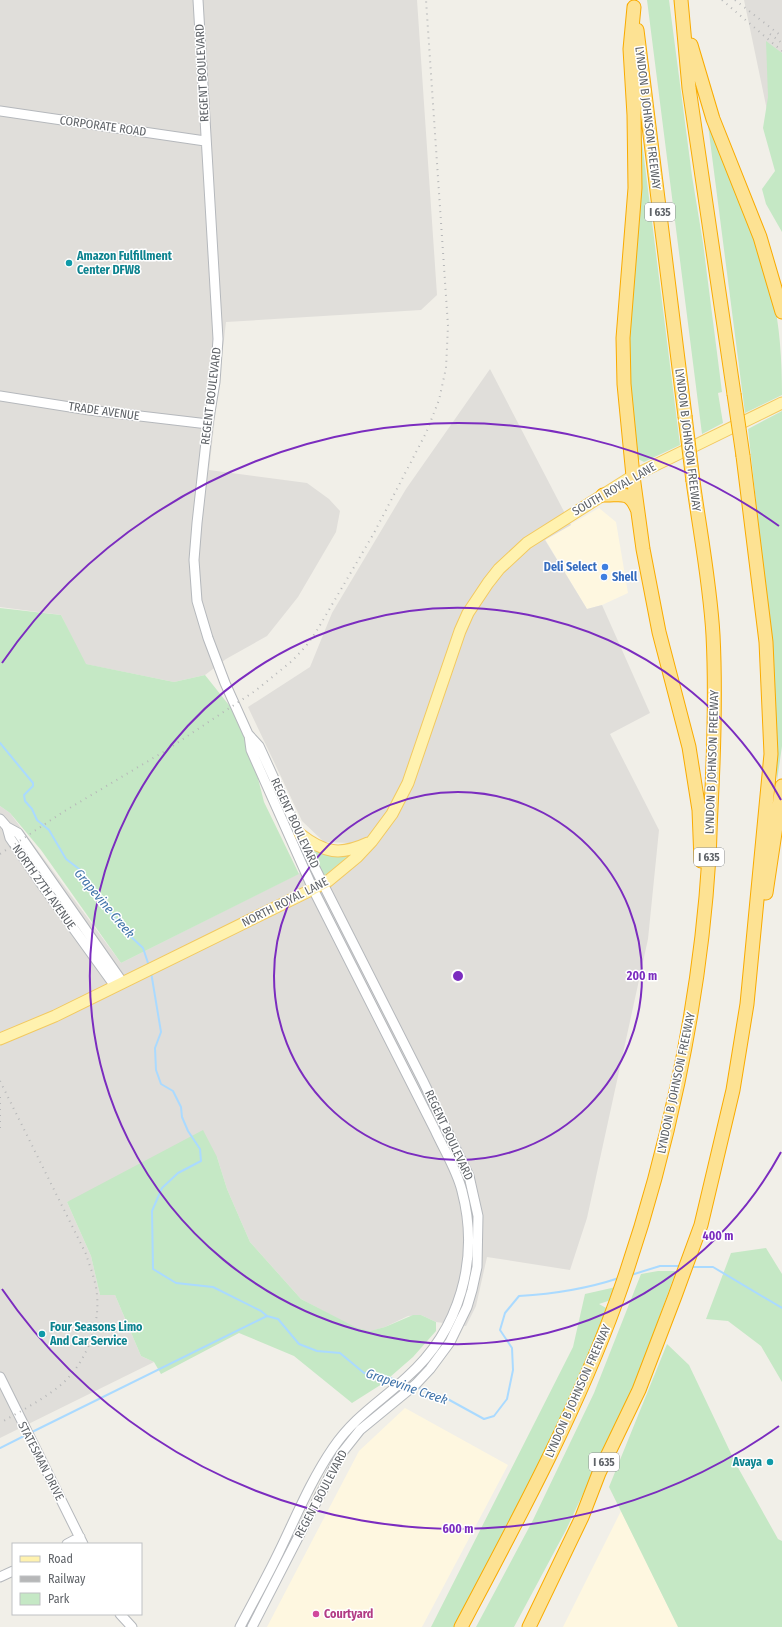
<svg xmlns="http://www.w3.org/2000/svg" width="782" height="1627" viewBox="0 0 782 1627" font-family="'Fira Sans Condensed',sans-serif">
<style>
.commercial{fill:#fef7e0}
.industrial{fill:#e0deda}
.green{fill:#c5e8c5}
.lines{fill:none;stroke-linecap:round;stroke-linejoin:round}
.stream{stroke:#aadaff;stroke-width:2}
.minor-casing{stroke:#b5b8bc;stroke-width:11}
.major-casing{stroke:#f2c960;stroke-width:13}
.highway-casing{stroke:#f9ab00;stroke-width:15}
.minor{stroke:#fff;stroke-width:9}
.major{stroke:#fff2af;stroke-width:11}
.highway{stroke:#fde293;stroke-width:13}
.rail{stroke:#b6b7b8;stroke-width:2;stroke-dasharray:1 5;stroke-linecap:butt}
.highway-bridge-casing{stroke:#f9ab00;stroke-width:15;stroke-linecap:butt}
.highway-bridge{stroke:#fde293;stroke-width:13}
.ring{fill:none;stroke:#7b2cbf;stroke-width:2}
.culture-dot{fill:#0f9aa8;stroke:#fff;stroke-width:1.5}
.shop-dot{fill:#3f7fe0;stroke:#fff;stroke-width:1.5}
.hotel-dot{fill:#d1479c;stroke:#fff;stroke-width:1.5}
.labels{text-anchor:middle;stroke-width:3;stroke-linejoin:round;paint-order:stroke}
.shield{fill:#fff;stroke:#8f9295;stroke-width:1}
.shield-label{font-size:11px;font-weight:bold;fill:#5f6368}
.street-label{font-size:12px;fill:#5f6368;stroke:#fff}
.culture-label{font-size:12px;font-weight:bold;fill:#0d838f;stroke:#fff;text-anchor:start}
.shop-label{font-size:12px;font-weight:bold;fill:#366cbe;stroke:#fff;text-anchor:end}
.hotel-label{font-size:12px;font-weight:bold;fill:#b23c85;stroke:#fff;text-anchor:start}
.water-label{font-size:13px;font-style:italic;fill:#4174aa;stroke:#fff}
.centre{fill:#7b2cbf;stroke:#fff;stroke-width:2}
.ring-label{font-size:12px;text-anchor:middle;font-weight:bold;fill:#7b2cbf;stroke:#fff;stroke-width:3;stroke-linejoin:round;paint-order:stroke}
</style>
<rect width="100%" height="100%" fill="#f1efe8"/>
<path class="commercial" d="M599 508 616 522 628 593 602 605 587 609 545 539Z
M405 1408 508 1465 422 1627H267L359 1451Z
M621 1511 678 1627H563Z"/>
<path class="industrial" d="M0 0H417L437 295 421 310 226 322 209 470 307 483 329 499 340 511 336 532 298 597 267 636 226 659 205 675 174 682 85 664 61 615 0 607Z
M744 0H782V182Z
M490 369 571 525 545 540 587 609 602 605 650 713 610 734 659 830 648 939 587 1218 570 1270 487 1257 476 1306 466 1326 436 1322 421 1315 408 1316 385 1327 371 1331 357 1329 301 1299 250 1242 227 1189 217 1157 67 1202 91 1256 100 1295H115L141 1356 154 1362 0 1438V806L10 813 121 963 298 874 351 843 324 842 302 821 248 707 310 667 332 613 406 489Z"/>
<path class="green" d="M647 0H669L692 176 703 243 722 392 718 393 723 423 702 434Z
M766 41 782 53V232L766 204 762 189 775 171 763 128 768 97Z
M708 125C731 179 759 234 772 292 780 326 782 361 782 395L745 413Z
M640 126 680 445 644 462 638 459 625 350Z
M782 411V746L777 781 773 657 748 429Z
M0 608 61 615 86 664 174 682 205 675 244 724 264 802 299 874 121 963 41 850 10 813 0 806Z
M311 846 355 851 324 876 310 849Z
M203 1130 217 1157 227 1189 250 1242 301 1299 357 1328 370 1331 385 1327 413 1315H421L436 1322V1331L413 1357 382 1384 352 1403 294 1356 239 1333 161 1374 154 1362 141 1356 115 1295H100L91 1256 67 1202Z
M766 1248 782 1274V1382L761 1346 728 1321 706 1319 731 1253Z
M658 1271H676L635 1384 566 1530 514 1627H476L533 1520 594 1393 641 1274Z
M616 1287 611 1300 599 1304 608 1309 555 1436 456 1627H431L573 1347 585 1294Z
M667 1344 689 1365 736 1464 778 1539 782 1541V1627H678L609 1487Z"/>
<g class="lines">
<path class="stream" d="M0 743 33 783V786L24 795 25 801 32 809 37 820 49 830 66 859 83 872 94 893 127 933 143 948 149 966
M151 972 161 1032 155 1048 156 1070 161 1084 173 1091 181 1107 182 1117 188 1131 200 1149 201 1161 178 1173 162 1188 152 1211 153 1269 176 1283 213 1287 261 1311 267 1316 278 1319 299 1344 317 1351 340 1353 364 1373 382 1375 398 1381
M690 1267H713L782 1308
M631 1275 660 1266H682
M416 1387 444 1397 484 1419 494 1416 507 1399 513 1370 512 1348 500 1330 505 1313 519 1296C554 1294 586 1289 619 1278
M30 1433 267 1316
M0 1448 26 1435"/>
<g class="minor-casing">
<path id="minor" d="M198 0 218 339 215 382 208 424 197 523 194 560 197 601 208 638 225 683 248 734 259 746 315 868 423 1081 469 1176 478 1216 477 1267 472 1290 467 1307 450 1342 430 1369 416 1384 360 1430 341 1454 252 1627
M0 111 205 141
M0 396 89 410 208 424
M0 819 7 827 18 833 123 983
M7 827 10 838 40 882 115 986
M0 1377 83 1544
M67 1544 80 1537
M0 1577 13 1571
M120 1614 132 1627
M240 1627C253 1602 267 1577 279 1552 296 1517 311 1480 333 1448 355 1416 380 1402 407 1377 460 1330 480 1259 462 1191 457 1170 444 1150 435 1130L313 889 251 750 249 735"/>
</g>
<g class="major-casing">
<path id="major" d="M300 834C324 853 340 856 368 843
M0 1039 55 1016 313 889 328 881 357 857 372 841 392 814 408 783 460 631 468 613 488 583 499 569 527 543 633 476 782 403"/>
</g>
<g class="highway-casing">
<path id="highway" d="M681 0 689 88 734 394
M634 7 630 49 634 115 635 188 623 338 624 384 633 476 643 549 659 632 689 747 699 810 701 861
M637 30 685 416
M691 45 713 119 760 237 782 312
M603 495C619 496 629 489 637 509
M766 893 782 786
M461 1627C517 1521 575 1415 616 1302 666 1163 700 1005 709 857 710 841 710 825 711 809 714 751 716 693 713 635 710 583 700 532 693 481
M529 1627 582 1517 599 1473 639 1390 675 1296 701 1225 733 1090 747 1004 771 754 766 642 743 456"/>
</g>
<use href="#minor" class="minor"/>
<use href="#major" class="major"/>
<use href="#highway" class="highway"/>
<path class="rail" d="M722 0 782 51
M735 0 780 35
M770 34 782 43
M0 854 63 812 165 751 255 691 292 661 306 646 316 632 374 533 426 433 439 400 446 368 448 326 426 0
M0 1081 86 1254C90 1267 96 1281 97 1295 100 1327 86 1362 62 1384 44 1399 21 1411 0 1423
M0 1097V1128"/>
<g class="highway-bridge-casing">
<path id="highway-bridge" d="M734 394 743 456
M685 416 693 481"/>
</g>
<use href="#highway-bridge" class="highway-bridge"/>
</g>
<g class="ring">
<circle cx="458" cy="976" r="184"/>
<path d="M781 1152A368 368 0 1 1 781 800"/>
<path d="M779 1426A553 553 0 0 1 2 1289M2 663A553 553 0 0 1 779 526"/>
</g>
<g class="culture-dot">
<circle cx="69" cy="263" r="4"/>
<circle cx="42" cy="1334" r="4"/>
<circle cx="770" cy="1462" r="4"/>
</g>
<g class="shop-dot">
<circle cx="605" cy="567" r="4"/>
<circle cx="604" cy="577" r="4"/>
</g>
<circle class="hotel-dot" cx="316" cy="1614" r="4"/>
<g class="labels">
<g class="shield">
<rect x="645" y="203" width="30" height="18" rx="3"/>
<rect x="694" y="848" width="30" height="18" rx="3"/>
<rect x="589" y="1453" width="30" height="18" rx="3"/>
</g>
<g class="shield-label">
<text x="660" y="216">I 635</text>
<text x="709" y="861">I 635</text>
<text x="604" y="1466">I 635</text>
</g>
<g class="street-label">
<text transform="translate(202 73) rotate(-93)" y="4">REGENT BOULEVARD</text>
<text transform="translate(648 118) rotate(83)" y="4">LYNDON B JOHNSON FREEWAY</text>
<text transform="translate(103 126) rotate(8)" y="4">CORPORATE ROAD</text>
<text transform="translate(211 396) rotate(-83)" y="4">REGENT BOULEVARD</text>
<text transform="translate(104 411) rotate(8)" y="4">TRADE AVENUE</text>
<text transform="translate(688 440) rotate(83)" y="4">LYNDON B JOHNSON FREEWAY</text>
<text transform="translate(614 489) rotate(-30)" y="4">SOUTH ROYAL LANE</text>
<text transform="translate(712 762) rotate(-88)" y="4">LYNDON B JOHNSON FREEWAY</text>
<text transform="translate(295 823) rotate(65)" y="4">REGENT BOULEVARD</text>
<text transform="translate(44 887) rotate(55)" y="4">NORTH 27TH AVENUE</text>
<text transform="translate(285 902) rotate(-27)" y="4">NORTH ROYAL LANE</text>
<text transform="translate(676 1083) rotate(-78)" y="4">LYNDON B JOHNSON FREEWAY</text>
<text transform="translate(449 1135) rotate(65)" y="4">REGENT BOULEVARD</text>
<text transform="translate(578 1391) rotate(-66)" y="4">LYNDON B JOHNSON FREEWAY</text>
<text transform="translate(41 1461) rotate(63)" y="4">STATESMAN DRIVE</text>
<text transform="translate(321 1494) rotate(-62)" y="4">REGENT BOULEVARD</text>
</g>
<g class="culture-label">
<text x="77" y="260">Amazon Fulfillment<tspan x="77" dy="14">Center DFW8</tspan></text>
<text x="50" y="1331">Four Seasons Limo<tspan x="50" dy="14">And Car Service</tspan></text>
<text x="762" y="1466" text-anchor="end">Avaya</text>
</g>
<g class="shop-label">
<text x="597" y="571">Deli Select</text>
<text x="612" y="581" text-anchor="start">Shell</text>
</g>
<g class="hotel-label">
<text x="324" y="1618">Courtyard</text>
</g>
<g class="water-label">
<text transform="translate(105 903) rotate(50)" y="5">Grapevine Creek</text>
<text transform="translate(407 1386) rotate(19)" y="5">Grapevine Creek</text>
</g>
</g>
<circle cx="458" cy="976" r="6" class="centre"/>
<g class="ring-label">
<text x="642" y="980">200 m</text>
<text x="718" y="1240">400 m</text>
<text x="458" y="1533">600 m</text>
</g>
<rect x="12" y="1543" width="130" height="72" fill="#ffffff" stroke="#bfc1c3"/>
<rect x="20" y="1556" width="20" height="6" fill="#fff2af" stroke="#bfc1c3"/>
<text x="48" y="1563" font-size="12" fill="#5f6368">Road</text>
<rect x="20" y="1576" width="20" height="6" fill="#b6b7b8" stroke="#bfc1c3"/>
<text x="48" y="1583" font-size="12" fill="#5f6368">Railway</text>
<rect x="20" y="1593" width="20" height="12" fill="#c5e8c5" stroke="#bfc1c3"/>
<text x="48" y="1603" font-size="12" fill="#5f6368">Park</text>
</svg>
